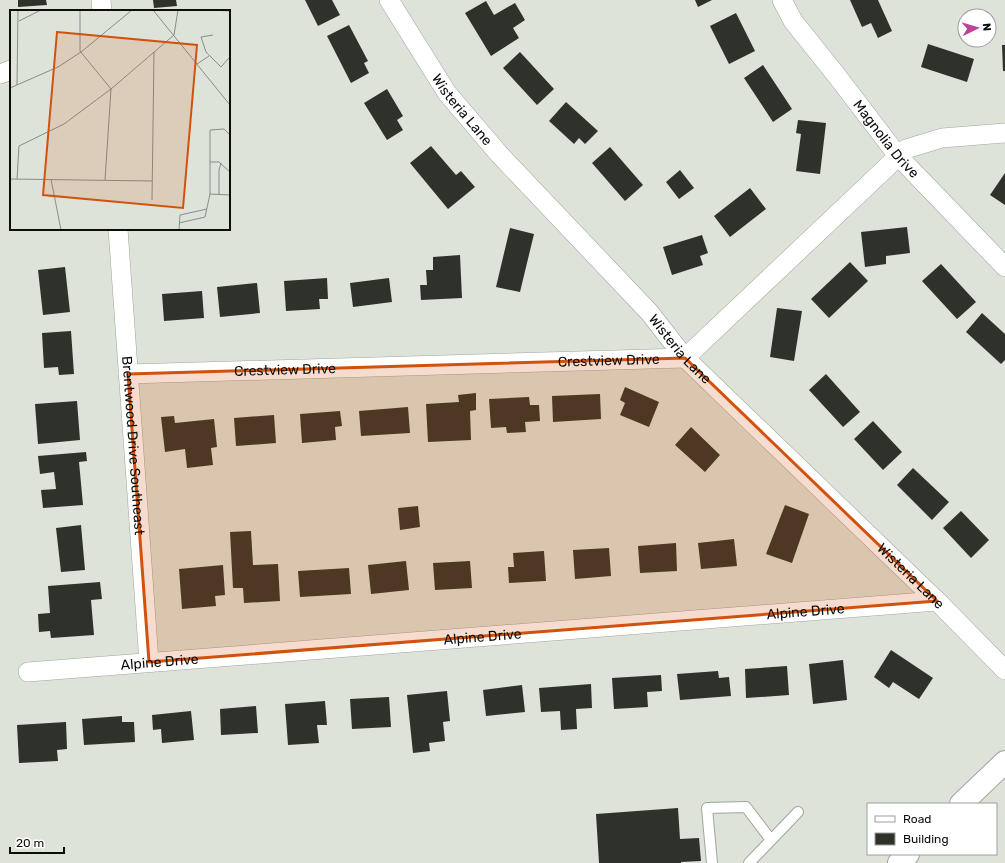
<svg xmlns="http://www.w3.org/2000/svg" width="1005" height="863" viewBox="0 0 1005 863" font-family="Rubik,sans-serif">
<style>
.building{fill:#2e322b}
.lines{fill:none;stroke-linecap:round;stroke-linejoin:round}
.lane-casing{stroke:#9fa59c;stroke-width:12}
.street-casing{stroke:#9fa59c;stroke-width:20}
.primary-casing{stroke:#9fa59c;stroke-width:24}
.lane{stroke:#fff;stroke-width:10}
.street{stroke:#fff;stroke-width:19}
.primary{stroke:#fff;stroke-width:22}
.marked{fill:#d2510c;fill-opacity:0.2;stroke:#d2510c;stroke-width:3;stroke-linejoin:round}
.labels{text-anchor:middle;stroke-width:4;stroke-linejoin:round;paint-order:stroke}
.street-label{font-size:14px;fill:#0b0d0a;stroke:#fff}
.inset-road{fill:none;stroke:#898d86;stroke-width:1}
.view{fill:#d2510c;fill-opacity:0.15;stroke:#d2510c;stroke-width:2}
.inset-edge{fill:none;stroke:#0b0d0a;stroke-width:2}
</style>
<rect width="100%" height="100%" fill="#dde3d9"/>
<path class="building" d="M18 0H46L47 5 18 7Z
M153 0H176L177 6 154 8Z
M305 0H332L340 15 318 26Z
M695 0H712L698 7Z
M850 0H878L892 31 878 38 871 23 862 27Z
M486 1 494 15 515 3 525 20 513 28 519 38 491 56 465 13Z
M736 13 755 51 729 64 710 26Z
M349 25 368 61 364 63 369 73 351 83 327 36Z
M928 44 974 59 967 82 921 67Z
M1002 45H1005V71H1003Z
M520 52 554 89 537 105 503 68Z
M763 65 792 109 773 122 744 78Z
M387 89 403 116 397 120 403 130 387 140 364 103Z
M566 102 598 131 585 144 579 138 574 144 549 121Z
M798 120 826 123 820 174 796 171 801 134 796 133Z
M431 146 456 175 461 171 475 187 448 209 410 163Z
M610 147 643 185 625 201 592 163Z
M680 170 694 188 679 199 666 182Z
M1005 173V205L990 195Z
M750 188 766 209 730 237 714 216Z
M907 227 910 253 886 256V264L865 267 861 232Z
M510 228 534 234 520 292 496 287Z
M702 235 708 253 700 256 703 265 672 275 663 247Z
M460 255 462 298 421 300 420 285H427L426 270H433V257Z
M850 262 868 281 829 318 811 299Z
M941 264 976 302 957 319 922 281Z
M65 267 70 312 43 315 38 270Z
M327 278 328 299H319L320 309 286 311 284 281Z
M389 278 392 302 353 307 350 283Z
M257 283 260 313 220 317 217 287Z
M202 291 204 318 164 321 162 294Z
M777 308 802 311 794 361 770 357Z
M982 313 1005 334V360L1001 364 966 332Z
M71 331 74 374 59 375 58 367 44 368 42 333Z
M826 374 860 412 843 427 809 390Z
M625 387 659 402 649 427 620 415 625 403 620 400Z
M476 393V410L470 411 471 440 428 442 426 404 459 402 458 395Z
M600 394 601 419 553 422 552 396Z
M529 397 530 405H539L540 421 525 422 526 432 507 433 506 427 491 428 489 399Z
M77 401 80 440 38 444 35 404Z
M408 407 410 433 361 436 359 411Z
M340 411 342 426 335 427 336 440 302 443 300 414Z
M274 415 276 443 236 446 234 418Z
M174 416 175 423 214 419 217 447 211 448 213 465 187 468 185 449 165 452 161 417Z
M873 421 902 452 883 470 854 439Z
M691 427 720 455 705 472 675 445Z
M86 452 87 461 79 462 83 505 43 508 41 490 56 489 54 472 40 474 38 456Z
M913 468 949 502 932 520 897 485Z
M785 505 809 514 792 563 766 554Z
M418 506 420 527 400 530 398 508Z
M961 511 989 540 971 558 943 528Z
M81 525 85 570 61 572 56 528Z
M251 531 253 565 278 564 280 601 244 603 243 588H233L230 532Z
M734 539 737 566 701 569 698 543Z
M676 543 677 571 640 573 638 546Z
M609 548 611 576 575 579 573 550Z
M544 551 546 581 509 583 508 567H514L513 553Z
M406 561 409 590 371 594 368 565Z
M470 561 472 588 435 590 433 563Z
M223 565 225 595 215 596 216 606 182 609 179 569Z
M349 568 351 594 300 597 298 571Z
M100 582 102 599 91 600 94 635 51 638 50 631 39 632 38 614 50 613 48 586Z
M891 650 933 678 919 699 893 682 889 688 874 677Z
M843 660 847 700 813 704 809 664Z
M787 666 789 695 746 698 745 669Z
M718 671 719 678 729 677 731 696 680 700 677 674Z
M661 675 662 691 647 692 648 707 614 709 612 678Z
M591 684 592 708 576 709 577 729 561 730 560 711 541 712 539 688Z
M522 685 525 712 486 716 483 690Z
M447 691 450 721 443 722 445 741 429 743 430 751 413 753 407 695Z
M389 697 391 727 352 729 350 699Z
M325 701 327 725H317L319 743 288 745 285 704Z
M256 706 258 733 221 735 220 709Z
M191 711 194 740 162 743 161 729 153 730 152 715Z
M122 716V722H134L135 742 84 745 82 719Z
M66 722 67 749 57 750 58 761 19 763 17 725Z
M678 808 680 839 699 838 701 861 681 862V863H599L596 814Z"/>
<g class="lines">
<g class="lane-casing">
<path id="lane" d="M712 863 707 808 746 807 771 840
M749 863 798 812"/>
</g>
<g class="street-casing">
<g id="street">
<path d="M101 0 102 11"/>
<path id="s1" d="M389 0 447 93 499 154 649 312 685 358 937 601 1005 670"/>
<path id="s2" d="M782 0 793 21 837 76 898 156 1005 267"/>
<path d="M0 74 11 70"/>
<path id="s3" d="M118 229 149 662"/>
<path id="s4" d="M128 374 685 358 906 149 942 138 1005 133"/>
<path id="s5" d="M28 672 937 601"/>
</g>
</g>
<g class="primary-casing">
<path id="primary" d="M961 804 1005 762
M899 863 908 854"/>
</g>
<use href="#lane" class="lane"/>
<use href="#street" class="street"/>
<use href="#primary" class="primary"/>
</g>
<path class="marked" d="M685 358 937 601 149 662 128 374Z"/>
<g class="labels">
<g class="street-label">
<text dy="5" stroke="none"><textPath href="#s1" startOffset="132">Wisteria Lane</textPath></text>
<text dy="5" stroke="none"><textPath href="#s2" startOffset="174">Magnolia Drive</textPath></text>
<text dy="5" stroke="none"><textPath href="#s1" startOffset="456">Wisteria Lane</textPath></text>
<text dy="5" stroke="none"><textPath href="#s4" startOffset="481">Crestview Drive</textPath></text>
<text dy="5" stroke="none"><textPath href="#s4" startOffset="157">Crestview Drive</textPath></text>
<text dy="5" stroke="none"><textPath href="#s3" startOffset="217">Brentwood Drive Southeast</textPath></text>
<text dy="5" stroke="none"><textPath href="#s1" startOffset="780">Wisteria Lane</textPath></text>
<text dy="5" stroke="none"><textPath href="#s5" startOffset="780">Alpine Drive</textPath></text>
<text dy="5" stroke="none"><textPath href="#s5" startOffset="456">Alpine Drive</textPath></text>
<text dy="5" stroke="none"><textPath href="#s5" startOffset="132">Alpine Drive</textPath></text>
</g>
</g>
<g transform="translate(10 10)">
<rect width="220" height="220" fill="#dde3d9"/>
<path class="inset-road" d="M70 0V41L101 79 95 170M143 0 220 95M201 0 220 1M9 11 31 0M203 25 191 27 196 42 211 57 219 48M187 54 199 46M7 75 8 0M0 78 48 57 71 42 122 0M200 152H209L220 162M0 169 142 171M7 169 9 136 54 114 101 79 164 25 168 0M41 169 51 220M200 184V120L214 119 220 125M209 185V160L211 153M142 190 144 42M169 213 195 207 200 184 220 185M169 220 170 205 197 199"/>
<path class="view" d="M47 22 187 35 173 198 33 185Z"/>
<rect width="220" height="220" class="inset-edge"/>
</g>
<rect x="867" y="803" width="130" height="52" fill="#ffffff" stroke="#9d9e9d"/>
<rect x="875" y="816" width="20" height="6" fill="#ffffff" stroke="#9d9e9d"/>
<text x="903" y="823" font-size="12" fill="#0b0d0a">Road</text>
<rect x="875" y="833" width="20" height="12" fill="#2e322b" stroke="#9d9e9d"/>
<text x="903" y="843" font-size="12" fill="#0b0d0a">Building</text>
<g transform="translate(977 28) rotate(85)"><circle r="19" fill="#ffffff" stroke="#9d9e9d"/>
<path d="M0-3L7 15L0 10L-7 15Z" fill="#bd4396"/>
<text y="-6" font-size="11" font-weight="bold" text-anchor="middle" fill="#0b0d0a">N</text>
</g>
<path d="M10 847v6h54v-6" fill="none" stroke="#0b0d0a" stroke-width="2"/>
<text x="16" y="847" font-size="12" fill="#0b0d0a" stroke="#ffffff" stroke-width="3" paint-order="stroke">20 m</text>
</svg>
